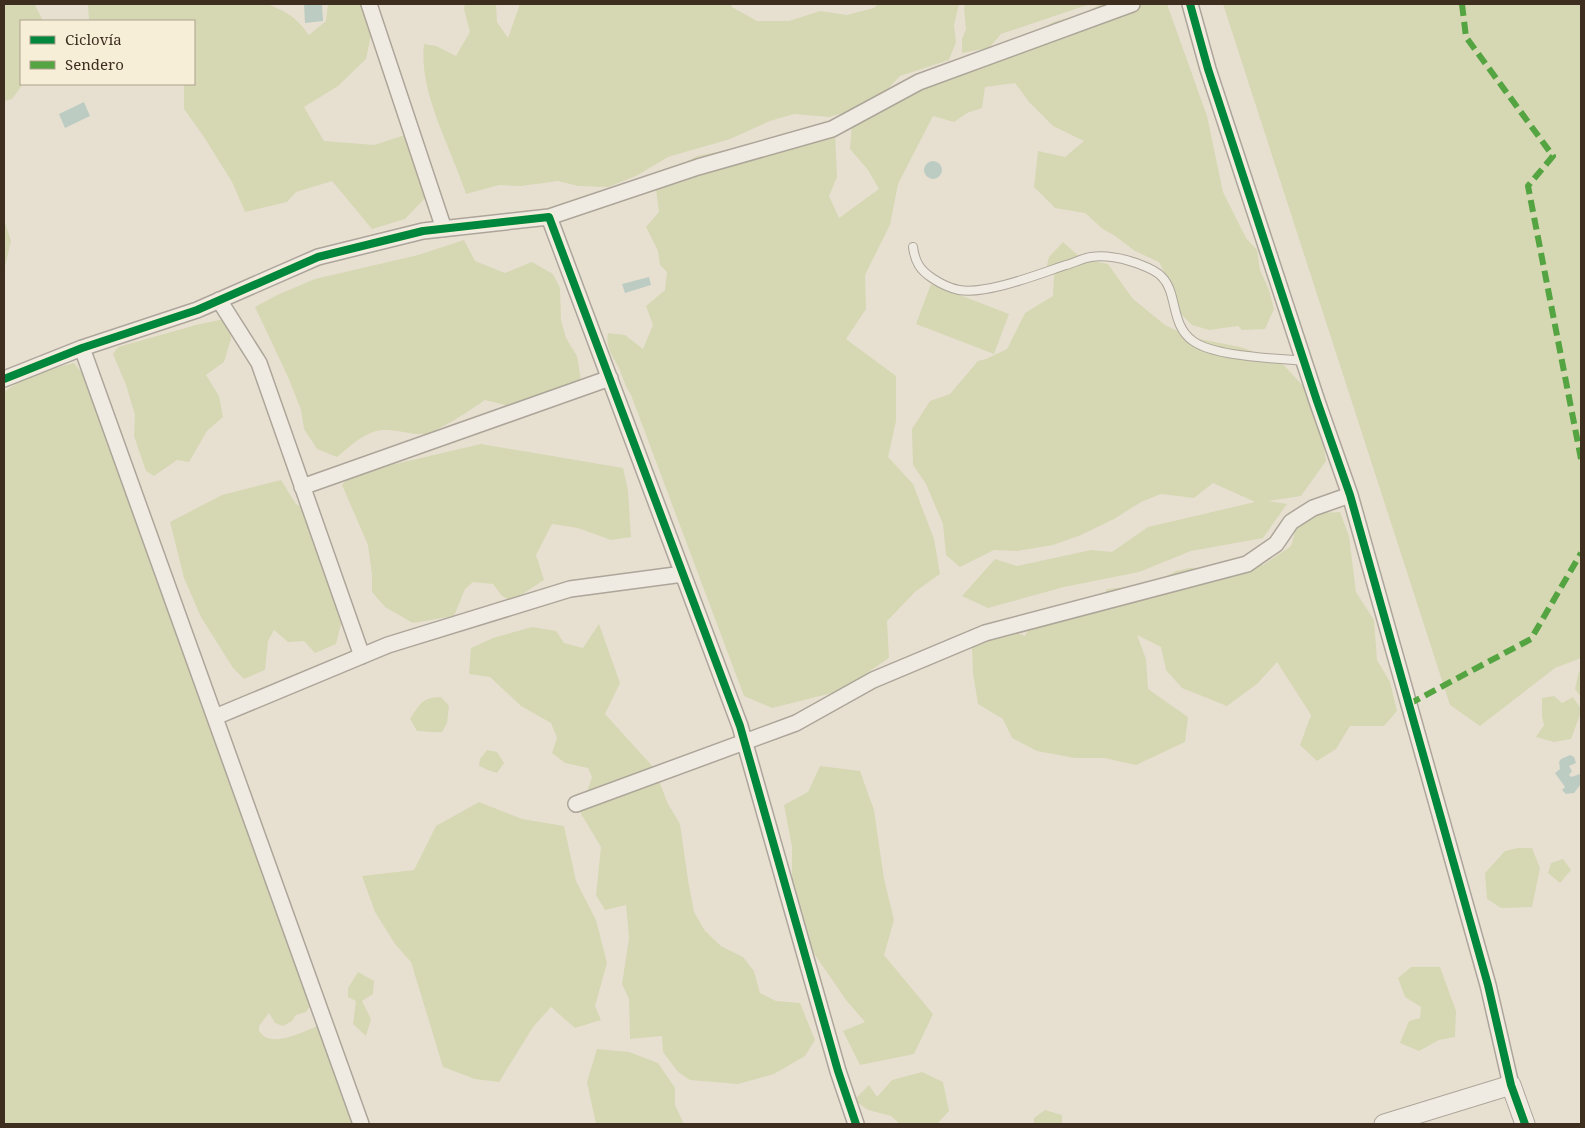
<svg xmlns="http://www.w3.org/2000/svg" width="1585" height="1128" viewBox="0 0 1585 1128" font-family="'Noto Serif',serif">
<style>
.green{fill:#d6d7b3}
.water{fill:#bcccc2}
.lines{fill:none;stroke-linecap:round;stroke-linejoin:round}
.service-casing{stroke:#ada599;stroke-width:10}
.minor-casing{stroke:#ada599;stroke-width:18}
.tertiary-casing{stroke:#ada599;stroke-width:21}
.service{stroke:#efebe3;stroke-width:8}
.minor{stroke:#efebe3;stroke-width:15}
.tertiary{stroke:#efebe3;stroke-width:19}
.quiet{stroke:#54a441;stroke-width:6;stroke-dasharray:12 6;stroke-linecap:butt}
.cycleway-casing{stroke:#f7eed8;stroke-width:11}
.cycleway{stroke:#00873e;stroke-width:8}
</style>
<rect width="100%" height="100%" fill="#e7e0d1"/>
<path class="green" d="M6 4 35 5 43 21H21V84H23L12 99 4 101V5Z
M88 4H267C286 11 297 18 309 35L326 21 328 4H370L373 25 366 59 338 86 304 107 324 141 374 145 408 134 430 193 405 219 372 229 332 181 296 192 287 202 245 212 232 182 204 137 184 109V86L182 84H194V21H89Z
M465 4H496L497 22 508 38 520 4H731L732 7 757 21H789L820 11 847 15 874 8 878 4H959L954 25 956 42 949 60 900 76 884 93 863 108 829 117 794 114 770 121 730 139 668 157 636 176 608 187 578 186 558 181 521 186 499 185 466 194C452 149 418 92 424 44L436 46 456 56 470 32 464 9Z
M965 4H1090L1001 34 989 48 962 53V39L966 29 964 8Z
M1101 4H1167L1207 116 1223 192 1246 238 1257 250 1260 270 1269 290 1274 309 1265 329 1242 330 1238 326 1209 330 1192 325 1177 310 1173 289 1159 262 1135 251 1115 236 1103 229 1085 213 1055 208 1034 187 1038 151 1065 157 1084 141 1053 126 1029 102 1015 83 985 87 982 108 967 113 954 122 933 116 898 184 890 225 865 275 866 309 846 339 896 376V421L888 457 913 484 934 539 940 574 916 591 887 621 889 658 840 691 772 708 744 696 631 395C624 384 623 377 618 366 612 355 605 347 608 333L625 335 643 349 653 325 646 306 665 290 667 272 660 265 658 251 646 227 659 212 656 189 678 166 697 156 727 150 785 134 808 130 835 133 837 177 829 196 839 218 879 189 868 170 850 149 852 123 899 93 1020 43 1053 22 1083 14Z
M1223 4H1581V658L1555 668 1480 726 1450 705Z
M4 220 11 241 5 266 4 267Z
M464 240 475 261 505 273 532 262 553 274 560 288 561 320 566 338 577 356 582 386 509 406 485 400C472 409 438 432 424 434 411 435 399 430 386 430 367 429 351 446 337 457L317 449 304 429 301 410 288 377 255 307 277 295 315 279 418 255Z
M1063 242 1082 259 1108 264 1133 299 1165 325 1190 337 1240 347 1279 360 1317 401 1326 461 1301 496 1268 501 1287 504 1263 538 1191 551 1139 572 1064 587 988 608 962 596 995 559 1017 566 1091 550 1112 552 1148 527 1255 502 1213 483 1194 498 1161 494 1141 502 1114 519 1081 535 1053 545 1017 551 994 550 960 567 946 555 943 524 926 484 913 465 912 429 930 401 950 394 978 361 986 359 1007 349 1025 313 1053 296 1054 276 1047 265 1049 257Z
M931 284 1009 314 994 354 916 324Z
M229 318 231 339 224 362 206 375 219 396 223 417 207 431 189 462 177 460 154 476 146 471 134 436 135 415 126 385 113 354 118 347 196 325Z
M74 363 89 382 311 1005 306 1012 296 1015 292 1021 283 1026 275 1023 269 1013 259 1026V1031C261 1033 262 1035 265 1037 279 1044 304 1032 317 1026L325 1037 358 1124H4V392C25 376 48 370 74 363Z
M481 444 623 468 628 490 631 537 611 540 578 528 552 524 536 555 544 580 512 601 502 596 493 584 473 582 465 589 454 616 413 623 385 607 372 592V575L368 545 342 485 352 474Z
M281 480 296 504 320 517 333 593 341 624 336 644 315 653 304 641 288 642 274 630 268 641 265 670 244 679 233 668 201 617 184 578 170 522 222 495Z
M1340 512 1349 536 1356 592 1374 620 1377 660 1390 682 1397 711 1384 726H1350L1336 749 1317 761 1300 745 1311 715 1277 662 1257 684 1227 706 1182 688 1166 670 1161 647 1137 635 1146 659 1148 689 1188 717 1185 742 1136 765 1104 758H1075L1037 751 1012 738 1003 719 978 704 973 673 972 643 1006 629 1025 636 1037 615 1096 610 1107 589 1152 584 1176 571 1189 568 1263 565 1291 546 1300 514Z
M599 624 620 683 605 714 654 768 668 804 680 824 688 880 694 912 705 931 721 946 743 957 754 971 760 993 776 1001 800 1003 815 1040 805 1056 774 1074 738 1084 690 1080 678 1072 663 1052 662 1036 630 1039 629 999 622 984 629 938 626 905 605 910 596 895 601 847 580 812 592 777 588 768 565 763 552 753 557 738 551 723 521 706 490 677 469 674 471 648 493 638 532 627 556 631 564 643 583 648Z
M1579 671 1581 672V697L1575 689Z
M1554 696 1562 703 1573 697 1581 709V712L1571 739 1554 742 1536 737 1544 725 1542 716V698Z
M441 697 449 706 447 723 442 732C433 733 426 731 417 731L410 719C420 704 421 698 441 697Z
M487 750 497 752 504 763 497 773 488 770 479 766 480 759Z
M820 766 860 771 874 810 884 879 894 920 884 955 933 1014 914 1054 860 1065 843 1031 865 1022 846 1000 815 955 792 907V847L784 805 808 792Z
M479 802 522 819 564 826 576 881 596 920 607 963 595 1006 601 1020 575 1028 551 1007 533 1027 499 1082 475 1079 443 1067 411 962 395 944 375 912 362 876 414 870 436 826Z
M1518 848H1532L1540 868 1532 907 1501 908 1487 899 1485 873 1505 851Z
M1563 859 1571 870 1560 883 1548 873 1551 863Z
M1411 967H1440L1456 1011 1455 1037 1439 1040 1419 1051 1400 1043 1409 1021 1420 1018 1421 1007 1405 997 1398 978Z
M358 972 374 981 373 994 362 1001 371 1019 366 1036 353 1024 356 1001 348 997V988Z
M597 1049 629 1052 658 1063 675 1088V1105L684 1124H596L587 1082Z
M922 1072 943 1082 949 1111 937 1124H900L891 1116 868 1110 854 1100 869 1085 877 1097 892 1080Z
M1045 1110 1062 1115V1124H1034V1118Z"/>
<path class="water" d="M304 4H322L323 21 305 23Z
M84 102 90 116 65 128 59 114Z
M924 170a9 9 0 1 1 18 0a9 9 0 1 1-18 0Z
M649 277 651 285 625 293 622 284Z
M1570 755 1574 757 1576 763 1569 766 1572 771 1569 775 1571 777 1580 774 1581 784 1574 793 1566 794 1562 790 1565 787 1555 773 1560 769 1559 762 1561 759Z"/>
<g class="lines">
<g class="service-casing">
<path id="service" d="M913 247C915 262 920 270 932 278 941 284 949 288 959 290 986 295 1039 274 1066 265 1074 263 1083 258 1091 257 1105 255 1123 258 1136 263 1144 266 1156 270 1162 277 1178 293 1170 325 1193 341 1215 357 1275 358 1304 361"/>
</g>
<g class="minor-casing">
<path id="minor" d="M369 4 444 229
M1190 4 1208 69 1317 401 1350 495 1488 985 1511 1085
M549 217 698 167 832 129 919 82 1132 4
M219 300 259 363 362 656
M82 348 361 1124
M4 379 82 348 197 310 318 257 423 231 549 217 740 726 838 1071 856 1124
M302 487 610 378
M215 717 388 645 570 589 683 574
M576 804 796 723 873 680 985 633 1247 564 1276 544 1291 522 1313 508 1350 495"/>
</g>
<g class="tertiary-casing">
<path id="tertiary" d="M1384 1124 1511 1085 1525 1124"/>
</g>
<use href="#service" class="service"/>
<use href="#minor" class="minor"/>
<use href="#tertiary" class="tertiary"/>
<path class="quiet" d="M1462 4 1466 37 1553 156 1528 186 1581 459
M1409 704 1531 639 1581 553"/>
<g class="cycleway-casing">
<path id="cycleway" d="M1190 4 1208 69 1317 401 1350 495 1488 985 1511 1085 1525 1124
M4 379 82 348 197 310 318 257 423 231 549 217 740 726 838 1071 856 1124"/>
</g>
<use href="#cycleway" class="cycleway"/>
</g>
<rect width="1585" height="1128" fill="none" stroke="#3d2e20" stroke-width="10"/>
<rect x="20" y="20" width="175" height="65" fill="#f7eed8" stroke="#ada18e"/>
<rect x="30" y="36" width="25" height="8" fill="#00873e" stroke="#ada18e"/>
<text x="65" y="45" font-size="15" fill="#3d2e20">Ciclovía</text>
<rect x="30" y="61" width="25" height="8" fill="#54a441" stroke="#ada18e"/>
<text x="65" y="70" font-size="15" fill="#3d2e20">Sendero</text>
</svg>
